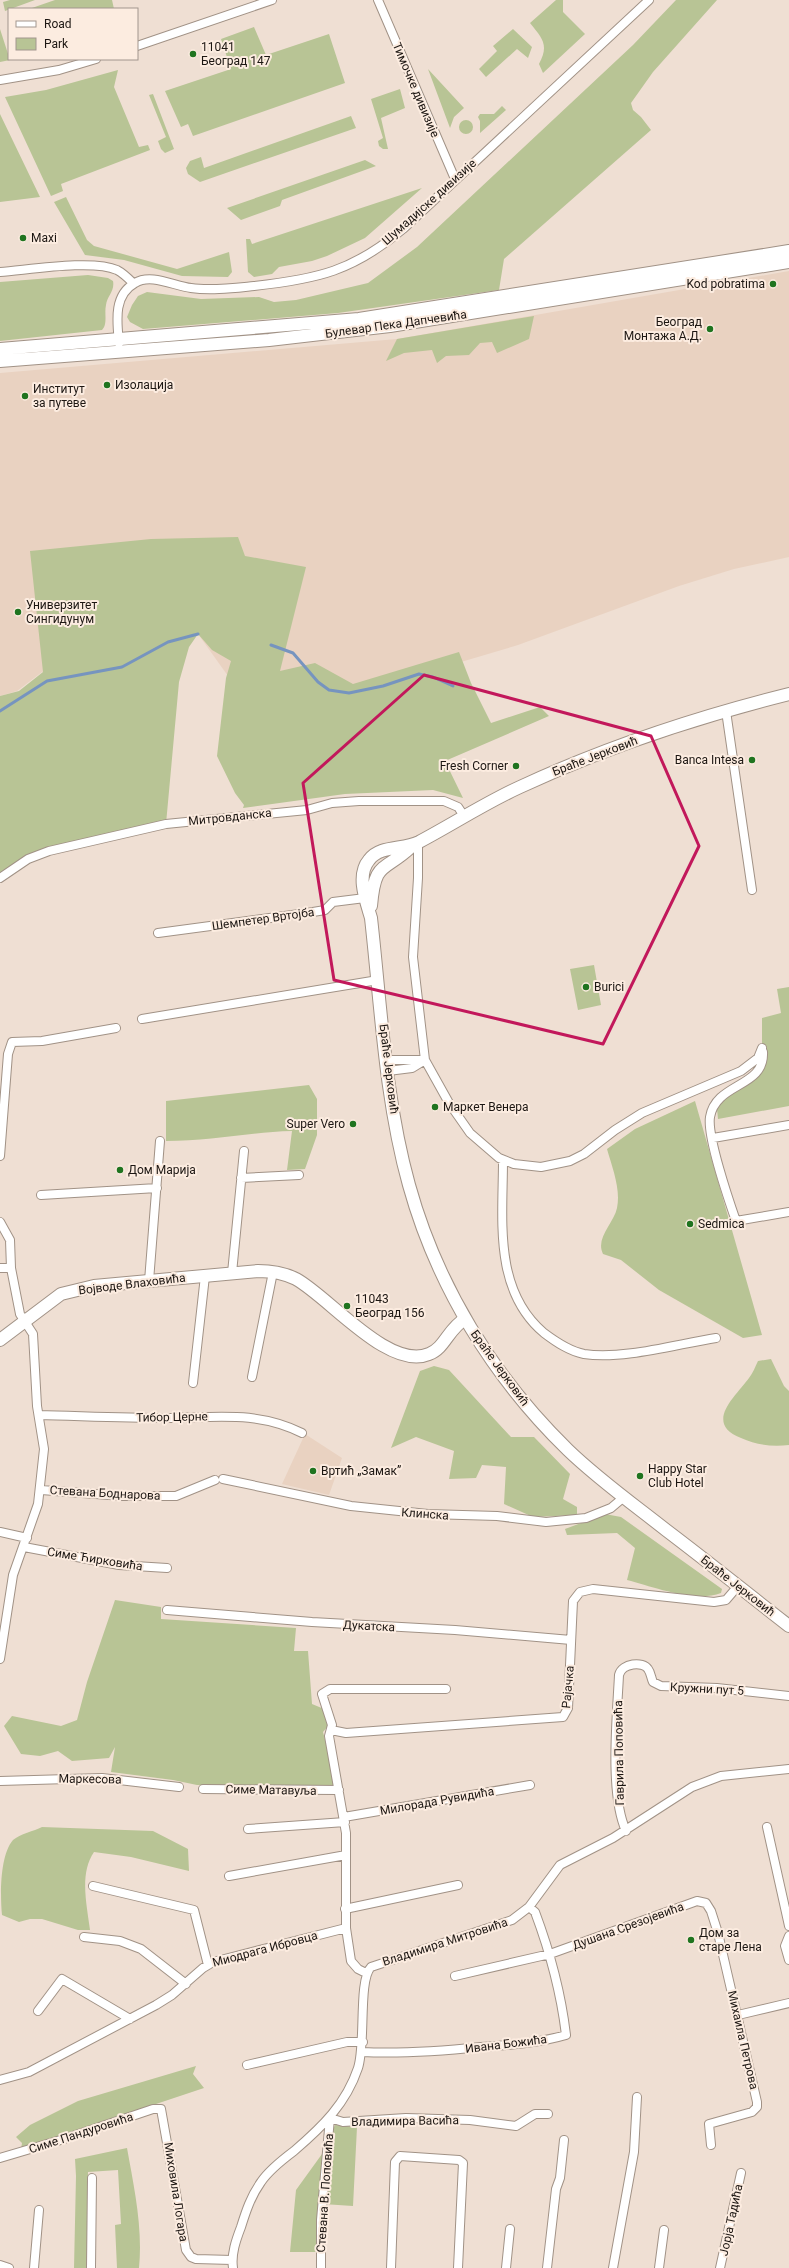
<svg xmlns="http://www.w3.org/2000/svg" width="789" height="2268" viewBox="0 0 789 2268" font-family="Roboto,sans-serif">
<style>
.built{fill:#e9d2c1}
.green{fill:#b8c495}
.lines{fill:none;stroke-linecap:round;stroke-linejoin:round}
.stream{stroke:#7694bf;stroke-width:3}
.street-casing{stroke:#a19286;stroke-width:10}
.secondary-casing{stroke:#a19286;stroke-width:14}
.street{stroke:#fff;stroke-width:8}
.secondary{stroke:#fff;stroke-width:12}
.marked{fill:none;stroke:#c2185b;stroke-width:3;stroke-linejoin:round}
.poi-dot{fill:#1f741f;stroke:#fcece0;stroke-width:1.5}
.labels{text-anchor:middle;stroke-width:4;stroke-linejoin:round;paint-order:stroke}
.poi-label{font-size:12px;fill:#1c1612;stroke:#fcece0;text-anchor:start}
.street-label{font-size:12px;fill:#1c1612;stroke:#fcece0}
</style>
<rect width="100%" height="100%" fill="#efdfd3"/>
<path class="built" d="M789 271V557L734 569 679 586 518 645 390 683 238 690 198 634 122 667 42 672 17 691 0 696V373L397 339Z
M305 1434 342 1458 329 1495 282 1484Z"/>
<path class="green" d="M10 0H35L5 11 3 2Z
M55 0H112L114 9H29Z
M556 0H563V12L585 34 543 73 539 64C549 45 543 39 530 23Z
M676 0H717L653 72 631 103 633 110 641 117 651 130 504 259 499 290 338 313 143 329 130 322 127 317 132 305 138 296 147 292 201 299 259 297 274 302 296 300 368 283 417 247 633 45Z
M254 27 266 55 329 34 345 83 193 136 188 124 181 127 165 91 231 69 221 39Z
M0 29 10 60 0 62Z
M513 29 532 47 528 58 517 49 486 77 479 69 497 51 493 46Z
M428 69 464 108 454 117 450 128Z
M118 70 114 87 139 147 148 145 150 150 61 184 63 191 51 196 5 97 46 90Z
M400 89 405 108 381 118 388 149H383L379 146 378 141 383 138 371 99Z
M153 94 174 149 165 153 161 149 158 141 166 137 149 95Z
M502 106 506 110 480 133V121L478 117 480 114H494Z
M0 114 40 197 0 202Z
M351 116 356 128 200 182 188 174 186 168 190 161 201 157 204 168Z
M459 127a7 7 0 1 1 14 0a7 7 0 1 1-14 0Z
M365 160 376 166 282 200 280 206 241 220 227 208Z
M422 188 365 238 327 256 312 261 279 267 272 274 254 277 248 272 246 239H250L252 244Z
M66 197 87 240 94 246 177 269 229 252 232 272 228 277 182 276 124 260 85 255 54 202Z
M88 275 108 278 113 281C115 291 107 296 106 305 104 313 108 324 102 330L0 341V282Z
M534 316 529 339 497 353 492 342 480 343 469 355 446 356 437 363 432 350 404 353 386 361 397 339Z
M238 537 245 556 306 567 280 671 315 663 353 684 459 652 471 683 491 723 540 707 549 716 445 761 463 798 433 790 345 794 243 808 244 805 235 793 217 756 226 678 231 661 212 650 198 634 189 647 179 682 166 824 49 851 0 878V696L19 691 43 672 30 551 151 539Z
M594 965 601 1005 578 1010 570 969Z
M789 987V1106L718 1119 717 1109 720 1103 754 1076 762 1048V1018L781 1013 777 989Z
M309 1085 317 1099V1135L305 1169 287 1170 292 1131C250 1132 209 1141 166 1141V1101Z
M695 1101 762 1335 743 1338 659 1290 621 1260 603 1254C595 1238 614 1223 617 1208 621 1189 612 1167 607 1149L635 1129Z
M771 1359 784 1386 789 1391V1445C772 1447 756 1445 741 1438 703 1423 736 1396 749 1378 753 1373 755 1367 758 1361Z
M434 1366 449 1370 511 1437H534L570 1474 563 1499 577 1507V1515L533 1517 504 1504 506 1467 482 1465 476 1478 449 1479 454 1451 416 1437 391 1448 420 1371Z
M605 1514 621 1517 722 1589 721 1593C695 1603 654 1587 627 1580L635 1548 617 1533 567 1535 565 1529Z
M115 1600 161 1607V1619L296 1628 294 1651H308L312 1704 324 1709 328 1726 323 1732 337 1785H197L173 1780 111 1772 115 1747 109 1758 72 1761 58 1751 40 1756 21 1754 4 1726 12 1716 61 1726 77 1720 87 1682Z
M42 1827 153 1831 188 1849 189 1871 131 1857 94 1852C79 1874 87 1905 90 1930H78L42 1919H30L19 1922 2 1915C0 1894 0 1855 13 1840 20 1834 34 1831 42 1827Z
M196 2066 193 2074 204 2088 21 2149 22 2143 16 2137 30 2125 78 2101Z
M335 2125 357 2127 353 2206 323 2204 321 2252H290L296 2190 322 2154Z
M127 2148C134 2187 143 2228 139 2268H117L115 2225 121 2224 118 2170 88 2172V2268H74L76 2176 75 2159Z"/>
<g class="lines">
<path class="stream" d="M271 645 293 653 318 682 329 690 349 693 383 686 419 674 433 677 453 686
M0 711 47 681 122 667 168 642 198 634"/>
<g class="street-casing">
<path id="street" d="M378 0 455 179
M137 46 272 0
M0 80 59 70 96 59
M0 272C28 270 93 259 117 270 123 273 128 278 133 283
M119 343C117 322 113 295 135 283 151 273 174 286 191 288 211 291 234 288 254 286 318 279 353 271 403 229L649 0
M726 711 752 890
M418 843V878L413 957 425 1060 449 1103 470 1133 499 1158 514 1164 541 1167 570 1161 584 1154 615 1130 642 1113 741 1071 758 1058 762 1048
M0 878 28 859 49 851 166 824 307 810 332 803 359 801H444L458 807 464 816
M158 933 307 913 325 910 333 902 365 898
M142 1019 378 980
M763 1052C765 1088 716 1082 710 1117 707 1136 729 1201 736 1221L789 1212
M387 1060H425
M388 1071 412 1068 425 1060
M713 1138 789 1125
M0 1156 8 1054 12 1042 42 1041 116 1028
M503 1160C503 1220 493 1290 544 1333 556 1342 569 1351 584 1354 623 1360 677 1344 716 1338
M241 1178 299 1175
M41 1195 157 1188
M0 1222 10 1240 11 1268 20 1314 33 1334 37 1406 44 1449 38 1504 13 1575 0 1659
M0 1268H11
M232 1273 244 1151
M149 1281 160 1141
M252 1377 273 1272
M193 1383 205 1276
M39 1415C81 1416 123 1418 165 1418 214 1418 256 1410 302 1433
M223 1479 351 1506 428 1514 497 1516 546 1522 586 1518 611 1508 624 1497
M41 1490 123 1496H176L215 1480
M0 1532 27 1538
M24 1547 119 1565 167 1568
M167 1610 312 1622 455 1630 571 1640
M331 1730 346 1733 563 1717 568 1708 573 1601 580 1592 593 1589 714 1602 726 1600 738 1586
M0 1781 102 1778 179 1787
M203 1789 339 1790
M344 1817 530 1785
M767 1827 789 1926
M248 1829 345 1822
M626 1831C609 1793 617 1717 619 1675 622 1663 643 1661 648 1669 651 1673 651 1678 653 1682L661 1686 717 1688 789 1696
M229 1876 346 1855
M93 1886 194 1910 208 1965
M345 1909 458 1885
M789 1936 785 1946 789 1960
M84 1937 120 1941 141 1949 186 1984
M366 1973 358 1969 351 1961 346 1928V1833L329 1736 332 1725 322 1694 330 1689H446
M455 1976 550 1954 697 1901 706 1903 711 1911 718 1933 757 2102V2107L752 2112 709 2124 711 2145
M38 2011 62 1979 130 2019
M738 2015 789 2003
M362 2052C402 2054 442 2051 481 2047 510 2045 539 2043 566 2035 561 1993 550 1952 535 1912L529 1907
M247 2065 347 2042H363
M0 2080 29 2072 156 2005 172 1995 203 1968 213 1962 346 1928
M0 2158 64 2139 153 2109H161L186 2250 191 2257 196 2259 232 2260
M0 2265 9 2268
M34 2268 39 2210
M91 2268 92 2178
M233 2268C231 2254 236 2240 241 2227 246 2211 251 2196 261 2182 269 2170 282 2160 294 2151 322 2127 346 2104 358 2068 366 2044 358 1980 371 1967L512 1920 529 1907 560 1865 613 1838 692 1787 721 1776 789 1769
M321 2268V2220L330 2118 343 2122 406 2118 470 2120 516 2126 535 2114H548
M391 2268 395 2162 400 2156 459 2160 463 2163 458 2268
M506 2268 510 2229
M547 2268 556 2189 560 2178 564 2140
M613 2268 634 2152 637 2097
M659 2268 664 2230
M720 2268 741 2173"/>
</g>
<g class="secondary-casing">
<path id="secondary" d="M0 349 359 319 789 251
M0 361 269 340 390 326 789 262
M789 694C697 717 606 747 520 787 485 803 453 824 419 842 403 850 380 845 369 860 356 875 366 901 371 918 381 1007 385 1099 409 1185 437 1286 493 1377 568 1450 598 1479 633 1504 666 1530 707 1561 748 1594 789 1626
M371 906C375 859 384 873 412 846
M0 1340 61 1294 94 1286 258 1271C271 1271 284 1273 296 1279 329 1297 389 1371 429 1354 445 1348 448 1329 465 1319"/>
</g>
<use href="#street" class="street"/>
<use href="#secondary" class="secondary"/>
</g>
<path class="marked" d="M424 675 651 736 699 846 603 1044 334 980 303 783Z"/>
<g class="poi-dot">
<circle cx="193" cy="54" r="4"/>
<circle cx="23" cy="238" r="4"/>
<circle cx="773" cy="284" r="4"/>
<circle cx="710" cy="329" r="4"/>
<circle cx="107" cy="385" r="4"/>
<circle cx="25" cy="396" r="4"/>
<circle cx="18" cy="612" r="4"/>
<circle cx="752" cy="760" r="4"/>
<circle cx="516" cy="766" r="4"/>
<circle cx="586" cy="987" r="4"/>
<circle cx="435" cy="1107" r="4"/>
<circle cx="353" cy="1124" r="4"/>
<circle cx="120" cy="1170" r="4"/>
<circle cx="690" cy="1224" r="4"/>
<circle cx="347" cy="1306" r="4"/>
<circle cx="313" cy="1471" r="4"/>
<circle cx="640" cy="1476" r="4"/>
<circle cx="691" cy="1940" r="4"/>
</g>
<g class="labels">
<g class="poi-label">
<text x="201" y="51">11041<tspan x="201" dy="14">Београд 147</tspan></text>
<text x="31" y="242">Maxi</text>
<text x="765" y="288" text-anchor="end">Kod pobratima</text>
<text x="702" y="326" text-anchor="end">Београд<tspan x="702" dy="14">Монтажа А.Д.</tspan></text>
<text x="115" y="389">Изолација</text>
<text x="33" y="393">Институт<tspan x="33" dy="14">за путеве</tspan></text>
<text x="26" y="609">Универзитет<tspan x="26" dy="14">Сингидунум</tspan></text>
<text x="744" y="764" text-anchor="end">Banca Intesa</text>
<text x="508" y="770" text-anchor="end">Fresh Corner</text>
<text x="594" y="991">Burici</text>
<text x="443" y="1111">Маркет Венера</text>
<text x="345" y="1128" text-anchor="end">Super Vero</text>
<text x="128" y="1174">Дом Марија</text>
<text x="698" y="1228">Sedmica</text>
<text x="355" y="1303">11043<tspan x="355" dy="14">Београд 156</tspan></text>
<text x="648" y="1473">Happy Star<tspan x="648" dy="14">Club Hotel</tspan></text>
<text x="321" y="1475">Вртић „Замак”</text>
<text x="699" y="1937">Дом за<tspan x="699" dy="14">старе Лена</tspan></text>
</g>
<g class="street-label">
<text transform="translate(416 90) rotate(67)" y="4">Тимочке дивизије</text>
<text transform="translate(429 202) rotate(-42)" y="4">Шумадијске дивизије</text>
<text transform="translate(396 324) rotate(-8)" y="4">Булевар Пека Дапчевића</text>
<text transform="translate(595 756) rotate(-21)" y="4">Браће Јерковић</text>
<text transform="translate(230 817) rotate(-6)" y="4">Митровданска</text>
<text transform="translate(263 919) rotate(-8)" y="4">Шемпетер Вртојба</text>
<text transform="translate(389 1069) rotate(83)" y="4">Браће Јерковић</text>
<text transform="translate(132 1284) rotate(-7)" y="4">Војводе Влаховића</text>
<text transform="translate(500 1368) rotate(54)" y="4">Браће Јерковић</text>
<text transform="translate(172 1417) rotate(-1)" y="4">Тибор Церне</text>
<text transform="translate(105 1493) rotate(3)" y="4">Стевана Боднарова</text>
<text transform="translate(425 1514) rotate(4)" y="4">Клинска</text>
<text transform="translate(95 1559) rotate(9)" y="4">Симе Ћирковића</text>
<text transform="translate(738 1586) rotate(38)" y="4">Браће Јерковић</text>
<text transform="translate(369 1626) rotate(3)" y="4">Дукатска</text>
<text transform="translate(568 1687) rotate(-85)" y="4">Рајачка</text>
<text transform="translate(707 1689) rotate(3)" y="4">Кружни пут 5</text>
<text transform="translate(619 1753) rotate(-91)" y="4">Гаврила Поповића</text>
<text transform="translate(90 1779) rotate(1)" y="4">Маркесова</text>
<text transform="translate(271 1790) rotate(1)" y="4">Симе Матавуља</text>
<text transform="translate(437 1801) rotate(-10)" y="4">Милорада Рувидића</text>
<text transform="translate(628 1926) rotate(-20)" y="4">Душана Срезојевића</text>
<text transform="translate(445 1942) rotate(-18)" y="4">Владимира Митровића</text>
<text transform="translate(265 1949) rotate(-15)" y="4">Миодрага Ибровца</text>
<text transform="translate(743 2040) rotate(77)" y="4">Михаила Петрова</text>
<text transform="translate(506 2044) rotate(-7)" y="4">Ивана Божића</text>
<text transform="translate(405 2121) rotate(-1)" y="4">Владимира Васића</text>
<text transform="translate(81 2133) rotate(-18)" y="4">Симе Пандуровића</text>
<text transform="translate(176 2192) rotate(81)" y="4">Миховила Логара</text>
<text transform="translate(325 2193) rotate(-86)" y="4">Стевана В. Поповића</text>
<text transform="translate(731 2220) rotate(-78)" y="4">Јорја Тадића</text>
</g>
</g>
<rect x="8" y="8" width="130" height="52" fill="#fcece0" stroke="#a2968e"/>
<rect x="16" y="21" width="20" height="6" fill="#ffffff" stroke="#a2968e"/>
<text x="44" y="28" font-size="12" fill="#1c1612">Road</text>
<rect x="16" y="38" width="20" height="12" fill="#b8c495" stroke="#a2968e"/>
<text x="44" y="48" font-size="12" fill="#1c1612">Park</text>
</svg>
